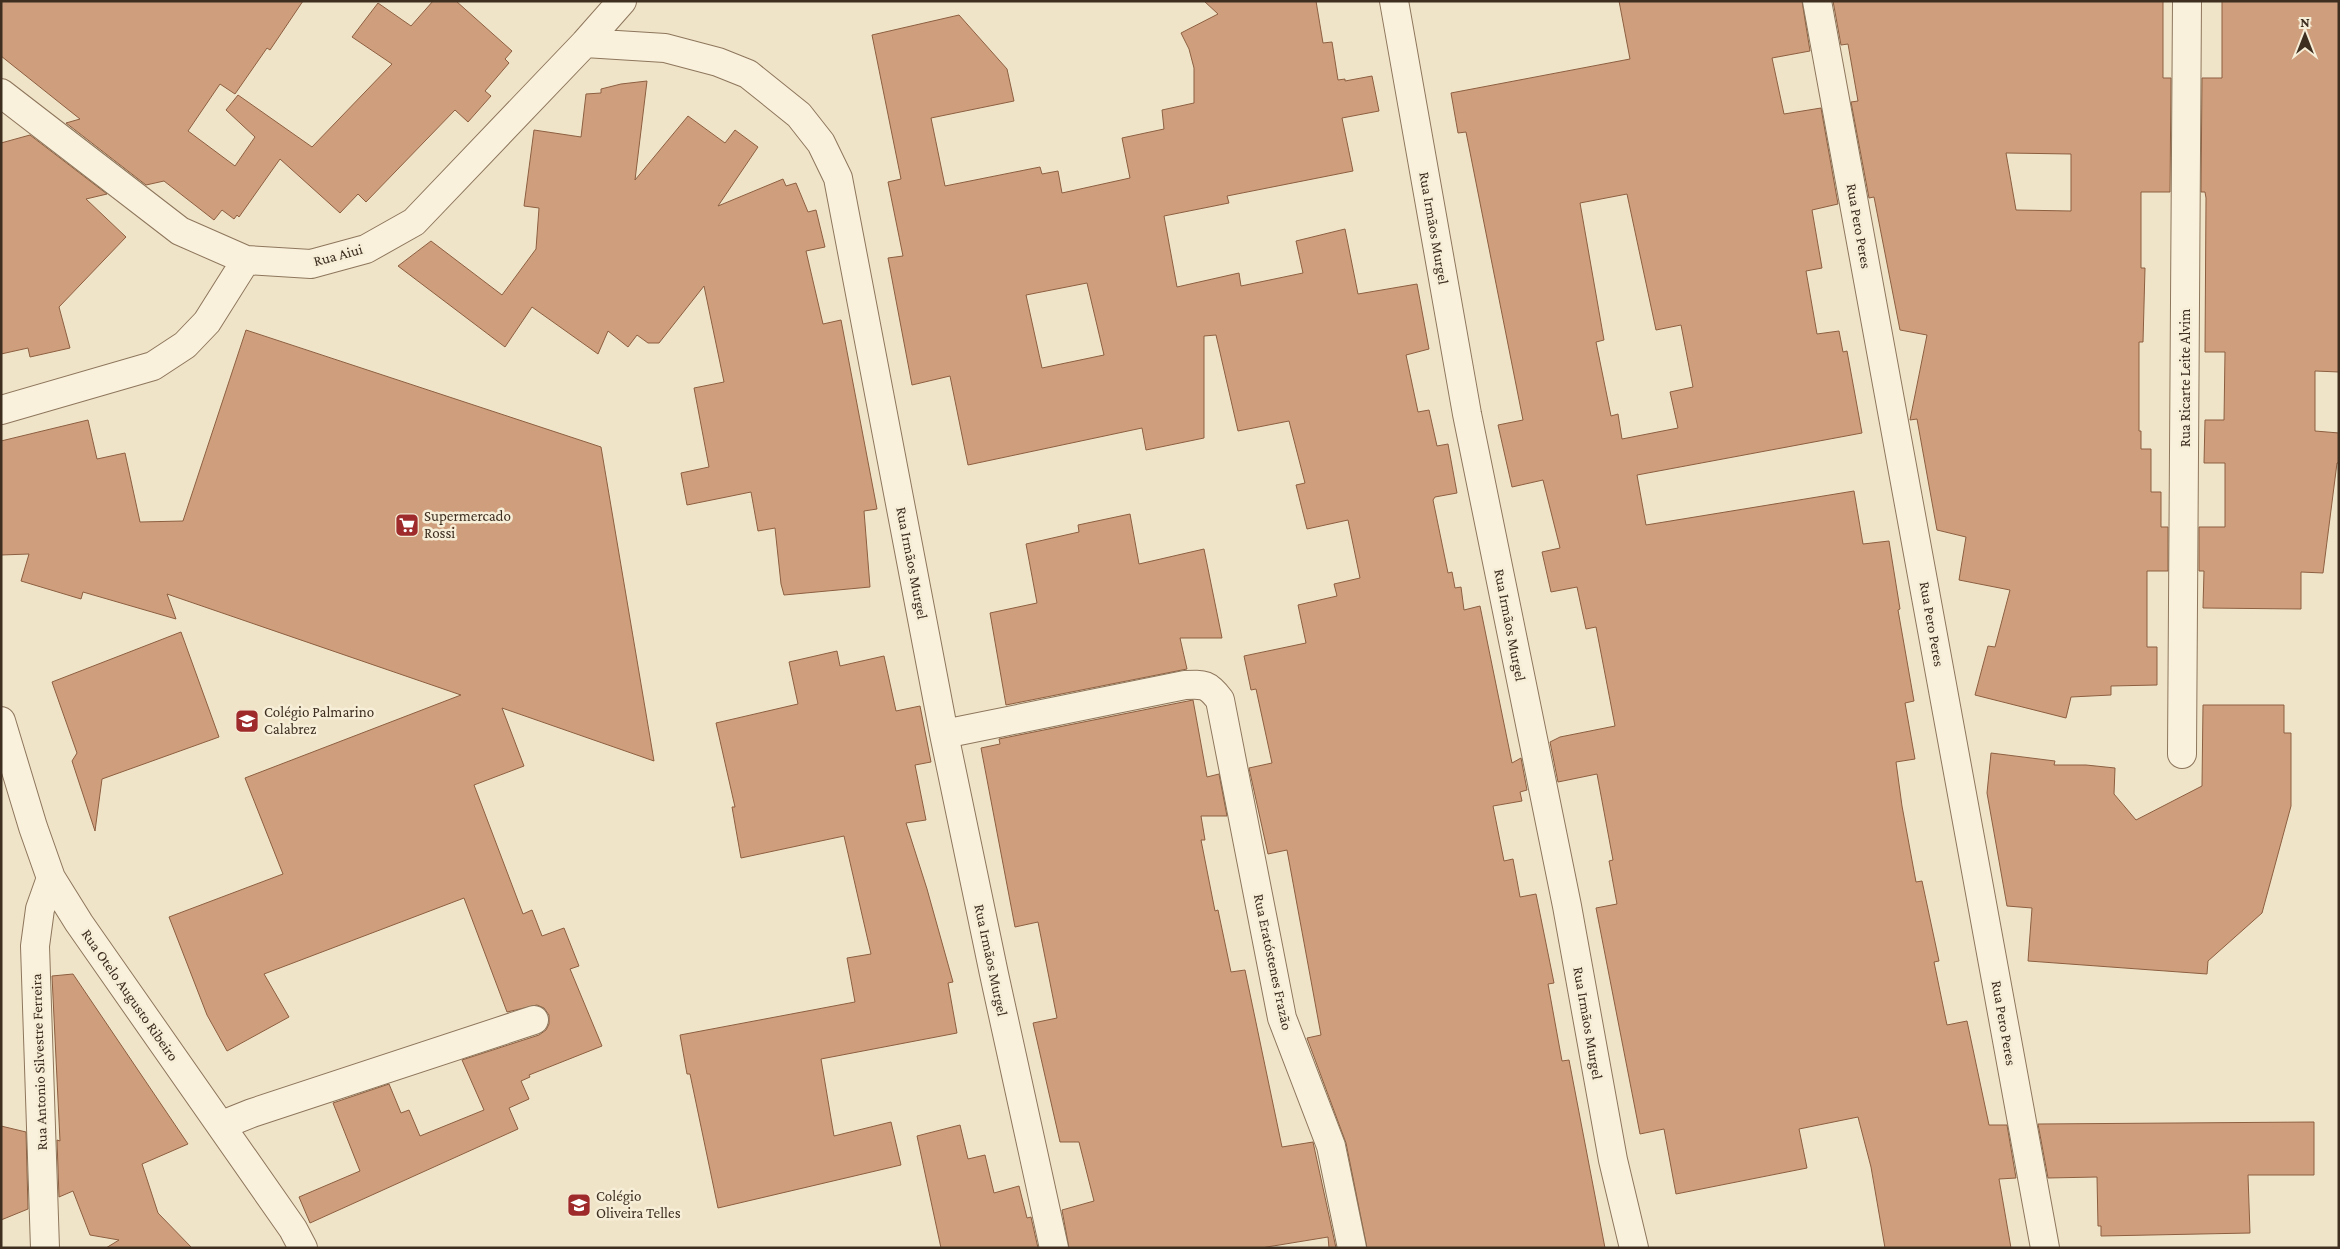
<svg xmlns="http://www.w3.org/2000/svg" width="2340" height="1249" viewBox="0 0 2340 1249" font-family="'Crimson Pro',serif">
<style>
.building{fill:#cf9f7d;stroke:#8d5f41;fill-rule:evenodd}
.lines{fill:none;stroke-linecap:round;stroke-linejoin:round}
.minor-casing{stroke:#8d765c;stroke-width:30}
.minor{stroke:#faf1dc;stroke-width:28}
.labels{text-anchor:middle;stroke-width:5;stroke-linejoin:round;paint-order:stroke}
.street-label{font-size:15px;fill:#3d2e20;stroke:#f7eed8}
.poi-label{font-size:15px;fill:#3d2e20;stroke:#f7eed8;text-anchor:start}
</style>
<rect width="100%" height="100%" fill="#f0e4c8"/>
<path class="building" d="M1 1H303L270 50 267 48 235 94 220 84 188 131 235 166 255 137 226 110 238 95 312 147 392 64 352 37 378 3 411 26 433 1H456L512 51 505 59 509 63 485 91 491 96 468 122 455 110 366 202 358 194 340 213 280 159 239 217 237 215 234 219 222 210 214 220 164 181 146 185 66 123 80 119 1 56Z
M1204 1H1316L1323 43 1332 42 1338 80 1345 79V81L1372 76 1379 111 1342 118 1353 171 1227 196 1229 203 1164 216 1177 287 1239 273 1241 286 1303 273 1296 241 1345 229 1358 294 1417 284 1429 349 1406 355 1418 412 1429 410 1437 446 1448 444 1457 493 1435 497 1433 500 1448 573 1452 572 1455 588 1461 587 1464 610 1480 606 1512 763 1521 758 1527 790 1520 792 1522 801 1493 806 1504 861 1513 859 1520 897 1536 894 1554 983 1548 984 1562 1061 1569 1060 1605 1248H1367L1346 1143 1307 1038 1321 1035 1287 850 1268 854 1249 768 1272 763 1256 689 1251 690 1244 656 1306 643 1298 605 1337 596 1334 584 1360 578 1348 520 1307 529 1296 485 1305 483 1289 421 1238 431 1216 335 1204 336V438L1146 450 1142 428 968 465 950 376 912 385 888 258 903 256 888 182 901 179 872 35 959 15 1007 69 1014 101 931 118 945 186 1040 167 1042 174 1058 171 1062 193 1130 178 1122 138 1164 129 1162 110 1194 103V68L1189 49 1181 33 1218 14ZM1087 283 1104 355 1042 368 1026 295Z
M1619 1H1802L1810 51 1772 58 1784 114 1821 108 1838 204 1812 210 1822 268 1806 271 1817 334 1839 331 1843 352 1847 351 1862 433 1637 475 1646 525 1854 491 1863 544 1889 541 1900 609 1898 610 1914 701 1905 703 1915 759 1896 762 1902 806 1916 882 1922 881 1939 961 1934 962 1947 1025 1967 1021 1989 1125H2007L2016 1178 1999 1179 2011 1248H1885L1871 1167 1858 1117 1799 1129 1807 1168 1676 1194 1664 1129 1640 1134 1596 908 1617 904 1609 861 1613 860 1597 774 1558 782 1550 742 1560 737 1615 726 1596 627 1586 629 1577 587 1551 592 1542 552 1560 548 1543 480 1512 487 1498 425 1523 420 1466 132 1458 133 1451 93 1630 59ZM1627 194 1656 330 1681 325 1693 387 1670 392 1678 428 1622 439 1618 414 1611 416 1596 342 1604 340 1580 203Z
M1833 1H2163V78H2171L2170 192H2141V268H2145L2143 342H2139V431H2141V449H2151V492H2161V527H2168V571H2147V647H2157V685L2111 686V695L2071 697 2066 718 1975 695 1988 646 1995 647 2010 590 1959 580 1966 537 1937 530 1917 419 1910 420 1927 335 1900 330 1874 197 1869 198 1851 102 1858 101 1848 44 1841 45ZM2006 153 2071 154V211L2016 210Z
M2222 1H2339V372L2315 371V431L2339 433V463H2337L2323 573 2301 572V609L2203 608 2204 571H2199V527H2225V463H2204L2205 420H2224L2225 352H2205L2206 198 2205 192H2201L2202 78H2222Z
M647 81 635 180 688 116 725 143 735 130 758 147 718 206 783 179 786 186 796 183 808 212 816 210 825 247 806 251 823 324 841 320 877 509 864 511 870 587 784 595 781 584 775 528 758 531 751 492 687 505 681 473 709 467 694 388 724 382 704 286 659 343H648L637 335 628 347 608 331 598 354 532 307 505 347 398 266 431 241 502 295 536 249 539 208 524 206 534 130 581 137 586 94 601 93V89L621 84Z
M30 135 107 194 86 199 126 237 59 307 70 348 30 357 28 348 1 354V143Z
M246 330 601 447 654 761 502 708 524 766 474 785 523 914 532 910 542 936 564 928 579 966 570 969 602 1046 529 1075 530 1077 521 1081 529 1099 509 1108 518 1129 310 1223 299 1197 360 1171 333 1103 389 1084 401 1113 409 1110 420 1136 484 1110 462 1060 539 1035 546 1030 549 1024V1015L544 1008 537 1005 507 1012 464 898 264 974 289 1017 227 1051 207 1015 169 917 283 874 245 778 461 695 167 594 176 619 83 592 81 599 21 581 29 554 1 555V441L88 420 97 459 125 453 140 522 183 521Z
M1130 514 1139 564 1204 549 1222 638H1180L1187 669 1006 705 990 613 1037 603 1026 544 1079 532 1078 525Z
M181 632 219 737 102 779 95 831 72 761 77 753 52 682Z
M837 651 840 666 884 656 896 711 920 706 931 762 915 765 926 820 906 823 927 889 953 982 948 983 957 1033 821 1059 834 1136 891 1122 901 1165 718 1208 690 1074H687L680 1035 855 1002 847 958 871 954 844 836 741 858 732 807H735L716 723 798 704 789 662Z
M1193 700 1207 777 1219 774 1227 816H1201L1205 840H1201L1215 911 1218 910 1231 972 1245 970 1282 1147 1313 1142 1336 1248H1329L1328 1237 1261 1248H1069L1062 1210 1094 1201 1079 1142H1060L1033 1023 1057 1018 1038 922 1015 927 981 748 1000 744 999 739Z
M2203 705H2284V733H2291V806L2262 913 2208 961 2207 974 2028 961 2032 908 2007 906 1987 793 1991 753 2055 761 2054 765H2086L2115 768 2114 794 2136 820 2202 786Z
M73 974 188 1144 142 1164 158 1213 192 1248H106L119 1240 90 1235 73 1191 59 1197 57 1140 60 1141 52 976Z
M2314 1122V1175H2248L2250 1233 2101 1236V1226H2098L2097 1177 2048 1178 2038 1124Z
M960 1125 968 1159 985 1155 994 1193 1019 1186 1027 1218 1031 1217 1038 1248H941L917 1136Z
M1 1126 26 1132 28 1209 1 1220Z"/>
<g class="lines">
<g class="minor-casing">
<path id="minor" d="M1394 1 1467 414 1567 906 1613 1160 1634 1248
M1817 1 2045 1248
M585 43 665 48 718 62 748 74 799 115 821 143 838 178 944 734 994 974 1054 1248
M1 93 180 231 246 260 311 264 366 249 414 222 585 43 622 1
M1 410 153 366 185 345 207 322 246 260
M1 721 33 827 51 878 79 923 293 1229 303 1248
M944 734 1185 685C1204 684 1208 684 1220 700L1282 1018 1331 1146 1352 1248
M2182 754 2187 1
M222 1125 252 1113 534 1020
M45 1248 35 946 40 909 51 878"/>
</g>
<use href="#minor" class="minor"/>
</g>
<defs>
<g id="supermarket-square" transform="scale(1.25)"><rect x="-9" y="-9" width="18" height="18" rx="4" fill="#9e2a2b" stroke="#f7eed8"/><path d="M-6-5.5h2.5l.6 2H6L4.5 2H-2.5L-4.4-4H-6ZM-1.5 3.2a1.3 1.3 0 1 0 .1 0ZM3 3.2a1.3 1.3 0 1 0 .1 0Z" fill="#fff"/></g>
<g id="school-square" transform="scale(1.25)"><rect x="-9" y="-9" width="18" height="18" rx="4" fill="#9e2a2b" stroke="#f7eed8"/><path d="M0-5L7-2L0 1L-7-2ZM-4 1L0 2.5L4 1V4Q0 6-4 4Z" fill="#fff"/></g>
</defs>
<g fill-rule="evenodd">
<use href="#supermarket-square" x="407" y="525"/>
<use href="#school-square" x="247" y="721"/>
<use href="#school-square" x="579" y="1205"/>
</g>
<g class="labels">
<g class="street-label">
<text transform="translate(1859 226) rotate(80)" y="5">Rua Pero Peres</text>
<text transform="translate(1434 228) rotate(80)" y="5">Rua Irmãos Murgel</text>
<text transform="translate(338 255) rotate(-15)" y="5">Rua Aiui</text>
<text transform="translate(2185 378) rotate(-90)" y="5">Rua Ricarte Leite Alvim</text>
<text transform="translate(912 563) rotate(79)" y="5">Rua Irmãos Murgel</text>
<text transform="translate(1932 624) rotate(80)" y="5">Rua Pero Peres</text>
<text transform="translate(1510 625) rotate(79)" y="5">Rua Irmãos Murgel</text>
<text transform="translate(991 960) rotate(78)" y="5">Rua Irmãos Murgel</text>
<text transform="translate(1273 962) rotate(78)" y="5">Rua Eratóstenes Frazão</text>
<text transform="translate(130 995) rotate(55)" y="5">Rua Otelo Augusto Ribeiro</text>
<text transform="translate(1588 1023) rotate(80)" y="5">Rua Irmãos Murgel</text>
<text transform="translate(2004 1023) rotate(80)" y="5">Rua Pero Peres</text>
<text transform="translate(39 1062) rotate(-92)" y="5">Rua Antonio Silvestre Ferreira</text>
</g>
<g class="poi-label">
<text x="424" y="521">Supermercado<tspan x="424" dy="17">Rossi</tspan></text>
<text x="264" y="717">Colégio Palmarino<tspan x="264" dy="17">Calabrez</tspan></text>
<text x="596" y="1201">Colégio<tspan x="596" dy="17">Oliveira Telles</tspan></text>
</g>
</g>
<rect width="2340" height="1249" fill="none" stroke="#3d2e20" stroke-width="5"/>
<g transform="translate(2305 35)" stroke="#f7eed8" stroke-width="4" paint-order="stroke">
<path d="M0-4L9 19L0 12L-9 19Z" fill="#3d2e20"/>
<text y="-8" font-size="14" font-weight="bold" text-anchor="middle" fill="#3d2e20">N</text>
</g>
</svg>
